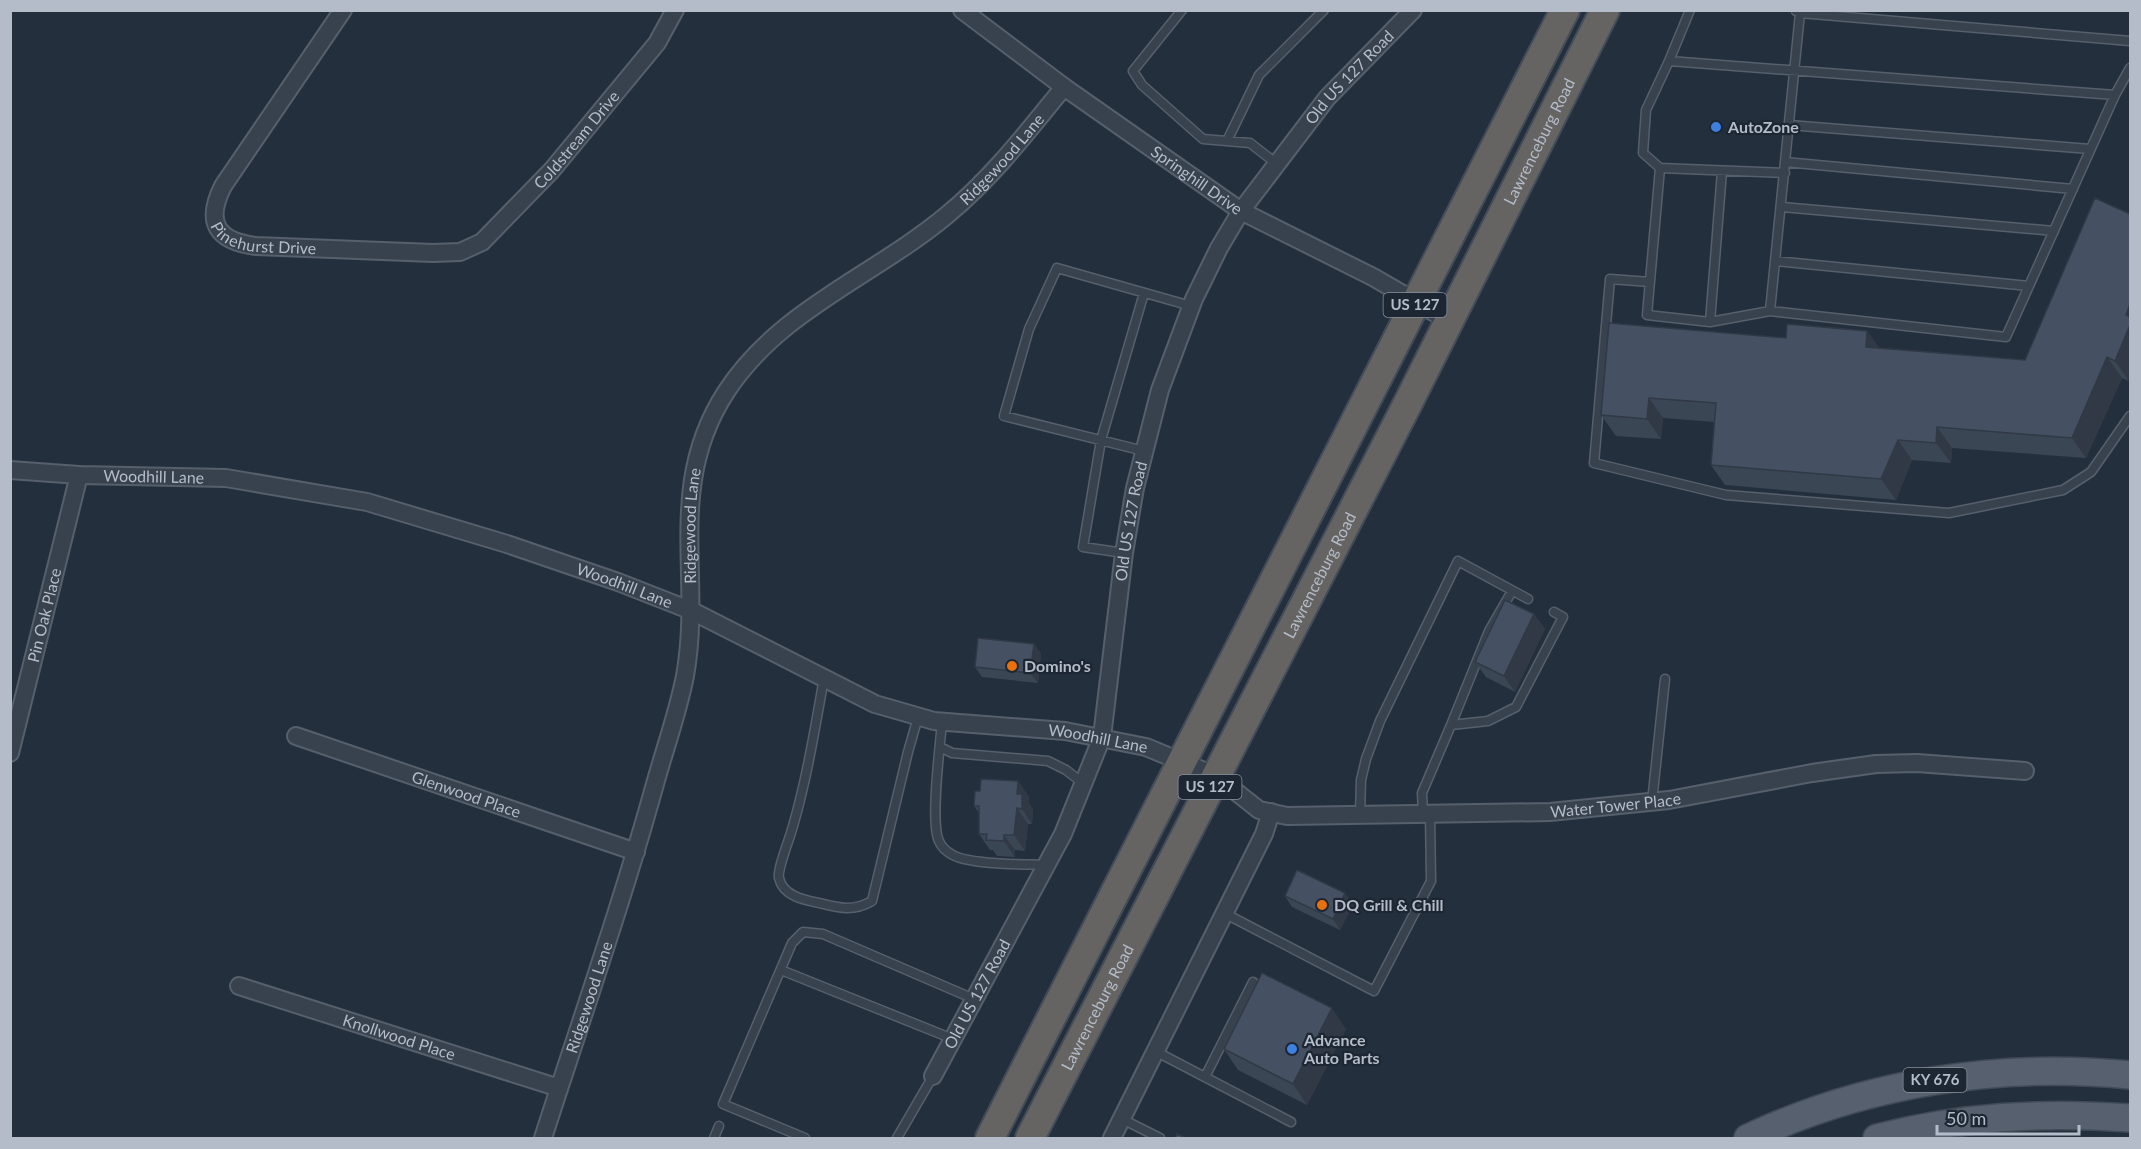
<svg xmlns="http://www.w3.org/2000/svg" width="2141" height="1149" viewBox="0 0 2141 1149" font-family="Lato,sans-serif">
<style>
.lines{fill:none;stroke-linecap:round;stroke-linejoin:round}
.service-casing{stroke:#565f6c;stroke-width:11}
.minor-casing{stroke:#565f6c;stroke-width:20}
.primary-casing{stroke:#414a57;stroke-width:30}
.trunk-casing{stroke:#434c59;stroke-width:32}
.service{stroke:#38414e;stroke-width:8}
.minor{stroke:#38414e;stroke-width:16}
.primary{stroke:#56606e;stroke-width:27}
.trunk{stroke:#656462;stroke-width:28}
.wall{fill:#3b4654}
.shaded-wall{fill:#303945}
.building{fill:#455162;stroke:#303945;stroke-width:1.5}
.shop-dot{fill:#3f7fe0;stroke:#1d2633;stroke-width:2}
.food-dot{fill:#e8710a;stroke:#1d2633;stroke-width:2}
.labels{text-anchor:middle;stroke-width:4.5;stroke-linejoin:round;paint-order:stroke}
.shield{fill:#1d2633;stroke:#878f9c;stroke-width:1.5}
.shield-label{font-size:15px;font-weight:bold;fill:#b4bcc9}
.street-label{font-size:16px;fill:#b4bcc9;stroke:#1d2633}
.poi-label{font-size:16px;font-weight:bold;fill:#b4bcc9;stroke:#1d2633;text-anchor:start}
</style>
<rect width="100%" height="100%" fill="#242f3e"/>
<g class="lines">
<g class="service-casing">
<path id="service" d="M1182 10 1133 71 1142 85 1203 139 1250 143 1277 164
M1796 11 1800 13 2130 41
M1800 13 1770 311 2006 337 2115 95
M1669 61 1690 10
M1789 125 2090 149
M1227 141 1259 75 1324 10
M1785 162 2073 189
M1660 168 1785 173
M1782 207 2054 231
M1776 261 2029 286
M1650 282 1610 279 1594 463 1726 495 1949 513 2063 490 2091 472 2130 416
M1770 311 1710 322 1647 315 1660 168 1643 153 1646 110 1669 61 2115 95 2130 68
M1710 322 1722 171
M1144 451 1004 416 1029 329 1057 268 1191 306
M1124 553 1083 547 1101 440 1144 293
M824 678C815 728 807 778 793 826 790 838 777 869 779 878 783 896 804 900 819 903 839 908 853 912 872 901L908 752 918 717
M942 722C940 746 930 823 939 841 941 846 946 851 951 854 967 865 1024 864 1046 865
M1451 725 1489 631 1512 591
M940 747 952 753 1048 761 1066 770 1084 784
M1652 802 1665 679
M1423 814 1422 793 1451 725 1488 721 1516 707 1563 617 1554 612
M1360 815 1361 780 1366 759 1380 721 1458 561 1528 599
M1224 913 1374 991 1431 881 1430 814
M781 970 953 1039
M1155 1051 1291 1122
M1205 1077 1253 982
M1122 1119 1160 1138
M714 1138 719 1126
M805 1138 723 1104 792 943 803 932 823 934 974 999
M897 1138 933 1076"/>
</g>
<g class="minor-casing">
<g id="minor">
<path id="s1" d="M343 10 223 186C205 222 216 241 256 246L433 253 460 252 482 242 552 170 657 43 675 10"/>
<path id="s2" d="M962 10 1064 87 1241 211 1373 277 1449 321"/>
<path id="s3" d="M10 470 79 475 226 478 367 502 507 544 618 582 692 611 875 704 934 721 1065 731 1146 747 1216 776 1259 810 1287 816 1550 812 1669 800 1812 773 1876 764 1917 763 2025 771"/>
<path id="s4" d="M296 736 636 852"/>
<path id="s5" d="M10 753 79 475"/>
<path id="s6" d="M239 986 559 1088"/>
<path id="s7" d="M933 1076 1063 834 1102 737 1124 553 1135 488 1160 390 1194 299 1219 248 1241 211 1327 98 1413 10"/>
<path id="s8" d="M543 1138C581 1020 622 903 655 784 665 748 678 712 685 676 703 575 665 486 726 392 779 310 874 276 947 215 992 178 1028 131 1064 87"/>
<path d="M1112 1138 1264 834 1271 812"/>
</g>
</g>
<g class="primary-casing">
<path id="primary" d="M1748 1138C1868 1082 2000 1062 2130 1075
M1877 1138C1964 1116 2041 1112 2130 1118"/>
</g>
<g class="trunk-casing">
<g id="trunk">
<path d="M990 1138 1565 10"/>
<path id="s9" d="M1030 1138 1407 405 1605 10"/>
</g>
</g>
<use href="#service" class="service"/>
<use href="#minor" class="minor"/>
<use href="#primary" class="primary"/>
<use href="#trunk" class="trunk"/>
</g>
<path class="wall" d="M2095 198 2129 381 2122 378 2086 458 1952 448 1951 463 1912 460 1896 500 1725 485 1711 465 1714 422 1663 418 1661 439 1616 436 1601 415 1786 338 1867 331 1879 348 2025 360Z
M1534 614 1545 629 1515 692 1486 677 1475 662Z
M1034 644 1041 654 1038 683 982 677 975 667Z
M1018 781 1029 797V803L1033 810 1032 824H1028L1025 851 1015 850V857L997 856 993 850H990L979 834V813L974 806 980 791Z
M1285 896 1353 904 1340 930 1292 907Z
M1346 1029 1307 1105 1238 1070 1224 1049Z"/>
<path class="shaded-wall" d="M2130 304V322L2126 315Z
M2130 325V378L2129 381 2115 361Z
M1867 331 1882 351 1866 347Z
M2107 357 2122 378 2086 458 2072 438Z
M1649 398 1663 418 1661 439 1647 419Z
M1937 427 1952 448 1951 463 1936 443Z
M1898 440 1912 460 1896 500 1881 479Z
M1534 614 1545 629 1515 692 1504 676Z
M1034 644 1041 654 1038 683 1030 673Z
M1018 781 1029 797V803L1033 810 1032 824 1022 809 1017 794Z
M1017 808 1028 824 1025 851 1014 835Z
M1004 835 1015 850V857L1004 841Z
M1345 893 1353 904 1340 930 1333 919Z
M1332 1008 1346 1029 1307 1105 1293 1084Z"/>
<path class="building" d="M2095 198 2130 214V304L2126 315 2130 317V325L2115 361 2107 357 2072 438 1937 427 1936 443 1898 440 1881 479 1711 465 1716 403 1649 398 1647 419 1601 415 1609 323 1786 338 1787 324 1867 331 1866 347 2025 360Z
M1505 600 1534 614 1504 676 1475 662Z
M978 638 1034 644 1030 673 975 667Z
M981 779 1018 781 1017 794H1022V809L1017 808 1014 835H1004V841L986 840 987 834H979V806H974L975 791H980Z
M1297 870 1345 893 1333 919 1285 896Z
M1262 973 1332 1008 1293 1084 1224 1049Z
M1177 1134 1186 1138H1175Z"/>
<g class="shop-dot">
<circle cx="1716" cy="127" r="6"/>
<circle cx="1292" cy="1049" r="6"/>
</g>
<g class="food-dot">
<circle cx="1012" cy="666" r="6"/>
<circle cx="1322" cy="905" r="6"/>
</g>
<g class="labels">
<g class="shield">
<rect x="1383.5" y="293" width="63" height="24" rx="4.5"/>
<rect x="1178.5" y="775" width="63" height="24" rx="4.5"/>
<rect x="1903.5" y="1068" width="63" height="24" rx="4.5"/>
</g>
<g class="shield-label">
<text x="1415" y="310">US 127</text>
<text x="1210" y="792">US 127</text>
<text x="1935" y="1085">KY 676</text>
</g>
<g class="street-label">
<text dy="6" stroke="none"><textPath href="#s7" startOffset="1101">Old US 127 Road</textPath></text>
<text dy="6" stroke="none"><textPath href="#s1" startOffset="668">Coldstream Drive</textPath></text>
<text dy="6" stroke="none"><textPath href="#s9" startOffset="1119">Lawrenceburg Road</textPath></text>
<text dy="6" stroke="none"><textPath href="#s8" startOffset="1138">Ridgewood Lane</textPath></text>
<text dy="6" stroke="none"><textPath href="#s2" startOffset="290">Springhill Drive</textPath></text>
<text dy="6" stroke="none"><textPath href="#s1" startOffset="306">Pinehurst Drive</textPath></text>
<text dy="6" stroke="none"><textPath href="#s3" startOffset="144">Woodhill Lane</textPath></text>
<text dy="6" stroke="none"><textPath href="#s7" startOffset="597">Old US 127 Road</textPath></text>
<text dy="6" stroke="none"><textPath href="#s8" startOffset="634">Ridgewood Lane</textPath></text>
<text dy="6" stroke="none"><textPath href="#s9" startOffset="633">Lawrenceburg Road</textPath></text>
<text dy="6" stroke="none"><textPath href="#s3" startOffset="630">Woodhill Lane</textPath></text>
<text dy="6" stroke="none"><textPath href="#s5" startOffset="142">Pin Oak Place</textPath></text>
<text dy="6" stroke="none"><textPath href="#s3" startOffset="1134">Woodhill Lane</textPath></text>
<text dy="6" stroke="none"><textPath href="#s4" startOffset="180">Glenwood Place</textPath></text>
<text dy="6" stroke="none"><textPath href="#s3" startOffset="1671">Water Tower Place</textPath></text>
<text dy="6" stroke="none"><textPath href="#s7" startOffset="93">Old US 127 Road</textPath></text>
<text dy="6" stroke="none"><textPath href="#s8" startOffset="148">Ridgewood Lane</textPath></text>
<text dy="6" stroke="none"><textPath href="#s9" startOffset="147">Lawrenceburg Road</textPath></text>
<text dy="6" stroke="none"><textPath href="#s6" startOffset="168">Knollwood Place</textPath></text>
</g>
<g class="poi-label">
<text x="1728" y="133">AutoZone</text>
<text x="1024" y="672">Domino's</text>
<text x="1334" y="911">DQ Grill &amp; Chill</text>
<text x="1304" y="1046">Advance<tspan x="1304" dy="18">Auto Parts</tspan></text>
</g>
</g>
<rect width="2141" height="1149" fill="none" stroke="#b4bcc9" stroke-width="24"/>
<path d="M1937 1125v9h142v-9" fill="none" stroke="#b4bcc9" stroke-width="3"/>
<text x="1946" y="1125" font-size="18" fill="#b4bcc9" stroke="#1d2633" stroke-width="4.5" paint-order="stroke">50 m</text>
</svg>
